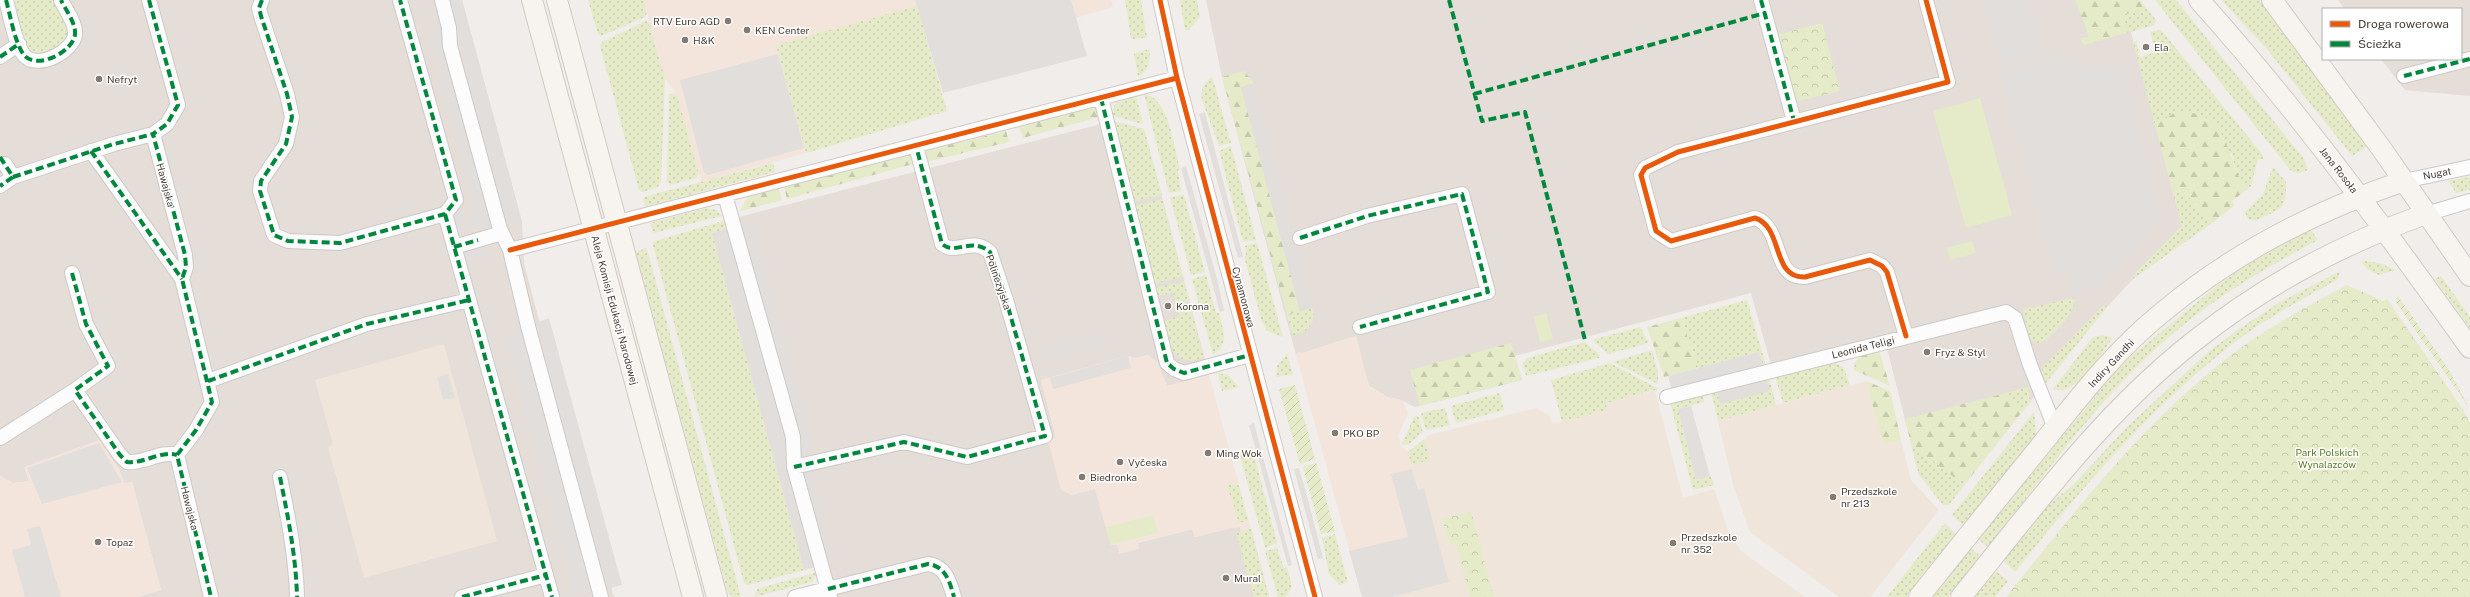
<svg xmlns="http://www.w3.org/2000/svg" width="2470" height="597" viewBox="0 0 2470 597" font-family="'Public Sans',sans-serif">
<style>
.residential{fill:#e5ddd7}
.commercial{fill:#f4e5dc}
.education{fill:#efe5db}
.grass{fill:url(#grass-dots)}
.forest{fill:url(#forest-firs)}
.park{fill:url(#park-crowns)}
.garden{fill:url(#garden-furrows)}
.pitch{fill:#e5ebc8}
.parking{fill:#e2dedb}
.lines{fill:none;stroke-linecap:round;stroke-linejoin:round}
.street-casing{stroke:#cdc9c6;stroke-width:16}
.secondary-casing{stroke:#d1cac2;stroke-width:22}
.street{stroke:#fdfcfc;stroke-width:14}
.secondary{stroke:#f7f3ee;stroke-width:20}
.quiet{stroke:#00873e;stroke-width:4;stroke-dasharray:8 4;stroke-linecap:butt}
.cycleway-casing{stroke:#fff;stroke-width:8}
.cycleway{stroke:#e8590c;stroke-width:5}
.poi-dot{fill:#827a74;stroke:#fff;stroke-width:1.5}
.labels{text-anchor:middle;stroke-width:3;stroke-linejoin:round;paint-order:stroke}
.poi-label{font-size:10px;fill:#473c35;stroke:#fff;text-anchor:start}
.street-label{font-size:10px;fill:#473c35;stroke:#fff}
.park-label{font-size:10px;fill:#597c25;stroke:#fff}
</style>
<defs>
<pattern id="grass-dots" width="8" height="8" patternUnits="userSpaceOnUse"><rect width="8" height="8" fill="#e5ebc8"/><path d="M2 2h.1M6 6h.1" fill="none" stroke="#c6caac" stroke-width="1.8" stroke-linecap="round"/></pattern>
<pattern id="forest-firs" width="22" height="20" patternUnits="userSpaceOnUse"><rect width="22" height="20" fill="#e5ebc8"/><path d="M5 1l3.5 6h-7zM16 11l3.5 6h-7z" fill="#c6caac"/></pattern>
<pattern id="park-crowns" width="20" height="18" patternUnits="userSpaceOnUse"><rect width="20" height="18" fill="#e5ebc8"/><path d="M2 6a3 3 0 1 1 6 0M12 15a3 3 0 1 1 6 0" fill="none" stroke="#c6caac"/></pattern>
<pattern id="garden-furrows" width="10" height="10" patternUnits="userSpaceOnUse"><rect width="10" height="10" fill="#e5ebc8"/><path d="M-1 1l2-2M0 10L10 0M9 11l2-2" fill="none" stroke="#c6caac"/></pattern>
</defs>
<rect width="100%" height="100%" fill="#f0edea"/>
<path class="residential" d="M0 0H462L522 222 524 264 614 597H138L161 590 132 482 124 484 119 469 24 467 29 481 13 483 0 476Z
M1206 0H2139L2156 20 2154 25 2131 32 2182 226 2133 276V279L2107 307 1946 505 1919 475 1884 336 1771 365 1751 293 1515 356 1522 380 1415 407 1399 399 1390 398 1369 386 1356 336 1302 353 1298 352 1296 355 1222 77Z
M2338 0H2470V96L2405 90 2381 59H2461V9H2344Z
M1113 121 1144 129 1209 375 1167 386 1157 362 1147 355 1136 358 1128 356 1041 380 1056 438 1048 440 1071 495 1095 489 1111 545 1138 543 1193 529 1195 537 1231 528 1240 527 1241 532 1251 529 1269 597H826L816 567 804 570 723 221Z"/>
<path class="commercial" d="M644 0H915L947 111 806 153 701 182 677 95 665 78Z
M1071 0H1111L1113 7 1076 18Z
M1356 336 1369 386 1390 398 1399 399 1404 403 1408 414 1398 435 1401 446 1408 452 1418 490 1424 488 1393 597H1362L1296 355 1298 352 1302 353Z
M1147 355 1157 362 1167 386 1209 375 1251 529 1241 532 1240 527 1231 528 1195 537 1192 529 1138 543 1139 549 1119 554 1117 544 1111 545 1095 489 1071 495 1061 490 1048 440 1056 438 1041 380 1128 356 1136 358Z
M99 440 119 469 124 483 132 482 161 590 138 597H0V476L13 483 29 481 24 467Z"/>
<path class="education" d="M444 344 497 541 364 578 328 447 333 445 315 380Z
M1866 381 1883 443 1901 440 1911 480 1939 510 1870 597H1839L1750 532 1733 484 1718 421Z
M1655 391 1683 498 1714 489 1728 530 1741 551 1805 597H1393L1449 582 1424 489 1418 490 1408 452 1430 435 1536 408 1549 415 1552 423 1562 422 1607 410 1606 403Z"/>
<path class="grass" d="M11 0H56L70 28 65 42 43 54 30 52 25 47Z
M588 0H644L647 13 645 17 601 36 598 34Z
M1125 0H1141L1147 38 1131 39Z
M1180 0H1197L1200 17 1189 30H1185Z
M2155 0H2176L2304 159 2308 170 2298 173 2291 171Z
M2221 0H2259L2368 146 2352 156 2266 48Z
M917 6 947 111 806 153 776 45Z
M2146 8 2156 20 2154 25 2129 32 2123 15Z
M646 21 649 22 665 78 661 182 657 188 642 192 639 190 600 46 602 42Z
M2161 30 2263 155V159H2258L2251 186 2246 190 2237 177 2232 154 2177 112 2155 125 2133 42 2136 41 2140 57 2156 52 2150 32Z
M1149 49C1151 61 1149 70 1138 77L1134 54Z
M1212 76 1231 143 1219 146 1201 97 1203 86Z
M674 93 677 95 699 174 696 178 670 185 667 182 669 95Z
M1144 94C1169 97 1174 148 1180 169L1178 170 1181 191 1169 193Z
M1136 96 1143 124 1111 115 1115 104Z
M1113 121 1144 129 1162 195 1132 202Z
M1231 146 1256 240 1243 242 1219 151Z
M773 163 775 172 647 206 643 203 644 197Z
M2273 167 2286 182C2287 212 2279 209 2255 221L2248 219 2245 212 2263 194Z
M2470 177V190L2456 193 2448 181Z
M2172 190 2188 196 2212 223 2133 279V276L2182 226Z
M1184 195 1205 272 1191 275 1170 197Z
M1162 199 1183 277 1154 284 1133 206Z
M707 208 716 210 722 216 653 233 650 223Z
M723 221 726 229 712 233 804 570 748 585 744 583 652 242Z
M2311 230 2318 240C2265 268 2214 298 2169 337 2099 397 2045 475 1988 547L1978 539 2122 364 2218 285 2245 266Z
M1257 243 1283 337 1267 331 1261 319 1244 256 1246 255 1245 246Z
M646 248 647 249 741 597H732L727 590 636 252Z
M2367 261 2382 264 2396 270 2379 275 2367 269 2361 262Z
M2341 271 2337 280C2301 300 2264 319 2231 345 2148 410 2080 490 2015 572L2003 561 2044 509 2074 484 2127 427 2207 353 2239 329 2280 302Z
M1206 275 1216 313H1219C1223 329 1230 345 1213 355L1192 279Z
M2441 276 2470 317V328L2435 279Z
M1184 281 1189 301 1176 304 1173 292 1158 296 1165 321 1179 316 1177 308 1190 305 1204 358 1192 361 1181 359 1172 350 1155 288Z
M2074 298C2078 312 2050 338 2039 344L2029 338 2023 309Z
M1747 300 1766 366H1763L1759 352 1698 368 1681 318Z
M2104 305 2107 307 2046 383 2042 372 2044 366Z
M1313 308C1316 325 1308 331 1293 336L1287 315Z
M1640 327 1649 343 1608 354 1592 340Z
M2102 335 2113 338C2099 355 2077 397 2053 389L2093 337Z
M1585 342 1600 355 1599 358 1526 376 1523 363 1527 358Z
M1652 350 1658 372V384L1613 362Z
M1287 354 1293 374 1276 377 1277 366Z
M1834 362 1844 368 1850 385 1783 403 1775 376Z
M1610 363 1659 389 1606 403 1607 410 1562 422 1551 380Z
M1218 373 1228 375 1239 387 1222 391Z
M1769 377 1776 405 1718 421 1711 392 1717 391 1720 404 1769 391 1766 378Z
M2028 387 2031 402 2022 412 2006 393Z
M1500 393 1504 410 1456 423 1451 406Z
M1702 394 1704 402 1678 409 1696 480 1711 476 1714 485 1693 490 1670 402Z
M1445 408 1450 425 1426 430 1421 415 1422 413Z
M2034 412 2036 434 2033 440 1963 525 1952 515Z
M1418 415 1423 432 1409 444 1401 446 1414 417Z
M1424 439 1430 460 1411 465 1408 452Z
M1911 444 1955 478 1966 483 1949 505H1943L1919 475Z
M1252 447 1277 543 1265 548 1239 452 1240 450Z
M1235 484 1239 486 1248 520 1239 523 1227 485Z
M1945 523 1956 534 1906 597H1887Z
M1251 529 1269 597H1254L1236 533Z
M1335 534 1348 582 1339 585 1329 574 1322 538Z
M1277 548 1284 568 1287 567 1292 587 1286 597H1278L1265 551Z
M1971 548 1980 556 1948 597H1932Z
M1996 571 2008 581 1995 597H1975Z
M814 573 817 575 812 582 754 597 757 589Z"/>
<path class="forest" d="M2075 0H2139L2146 8 2123 15 2129 32 2084 45 2080 39 2088 36 2087 31Z
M1244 71 1254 83 1241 87 1300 311 1287 315 1222 77Z
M1095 105 1099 117 1023 138 1019 127Z
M2176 112C2231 111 2225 156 2246 190L2232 201 2234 206 2212 223 2188 196 2172 190 2155 125Z
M1006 131 1009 142 926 162 923 151Z
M910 153 913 164 787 199 784 187Z
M778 187 782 200 740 211 749 195Z
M1681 318 1698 368 1664 377 1647 327Z
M1511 343 1522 380 1420 406 1410 370Z
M1879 350 1890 386 1854 370 1855 363 1861 354Z
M1866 381 1890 391 1901 440 1883 444Z
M2006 393 2022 412 1966 483 1955 478 1911 444 1905 419Z"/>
<path class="park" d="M1822 23 1840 91 1794 102 1776 35Z
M2347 285 2383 301 2387 299 2464 411 2470 423V597H2006C2076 510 2145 420 2235 352 2270 326 2308 306 2347 285Z
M1471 511 1494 597H1470L1456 543 1449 544 1442 519Z"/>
<path class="garden" d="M2398 296 2449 370 2470 409 2395 301Z
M1295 385 1315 459 1300 464 1279 389Z
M1316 463 1335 531 1321 534 1303 467Z"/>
<path class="pitch" d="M1980 98 2012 215 1966 228 1933 111Z
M1972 241 1976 253 1950 260 1947 248Z
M1546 313 1553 339 1540 342 1534 317Z
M1153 515 1158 533 1111 545 1106 527Z"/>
<path class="parking" d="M400 0H409L465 220 476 217 428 37 440 34 431 0H462L522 222 492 230 490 224 457 234Z
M915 0H1071L1087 56 943 93Z
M1979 0H2026L2047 51 2002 63Z
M778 54 804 148 708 175 704 173 680 80Z
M2066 56 2090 71 2102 65 2122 73 2126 78 2161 218 2100 285 2072 293 2066 270 2054 274 2000 74Z
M1254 83 1313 308 1300 311 1241 87Z
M1205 112 1243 257 1238 258 1199 114Z
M1186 166 1217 279 1224 311 1220 312 1181 168Z
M754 221 815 450 805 454 834 562 804 570 712 233Z
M489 244 492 257 466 264 462 252Z
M478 312 487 316 501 370 496 378Z
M549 318 622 585 575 596 504 335Z
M1102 333 1105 344 1046 361 1043 349Z
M1759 352 1763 366 1672 390 1668 376Z
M1128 356 1131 368 1053 389 1050 378Z
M448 374 455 398 443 400 437 377Z
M1766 378 1770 391 1720 404 1717 391Z
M1691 406 1710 476 1696 480 1678 409Z
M1254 423 1292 565 1288 566 1249 425Z
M99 443 122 482 42 504 27 468Z
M1299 468 1307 496 1323 558 1318 559 1294 469Z
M1412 469 1418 490 1424 488 1449 582 1393 597H1362L1349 551 1408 537 1391 474Z
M40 526 61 597H25L12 550 31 545 27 529Z"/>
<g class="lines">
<g class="street-casing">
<path id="street" d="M6 0C10 14 15 44 24 55 37 71 74 51 75 34 76 23 65 9 61 0
M149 0 178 105 167 124 153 134 185 255 186 267 182 279 212 402 196 430 177 455 211 597
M262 0 259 8 261 16 287 94 292 117 286 144 261 181 260 191 274 235 288 241 340 243 445 214 456 200 400 0
M442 0 449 28 450 46 500 229 510 250 528 326 601 597
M1160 0 1177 78 1315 597
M1761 0 1794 121
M0 57 19 44
M2404 76 2470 59
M1101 98 1167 363 1174 369 1184 373 1250 355
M91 151 182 279
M13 177 114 144 153 134
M2404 181 2470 167
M0 186 13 177 5 164
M725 195 793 437 794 467 830 597
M445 214 552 597
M2426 214 2470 201
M1300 238 1367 216 1462 194 1488 292 1360 327
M454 247 502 233
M510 250 1177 78
M1906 336 1887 272 1882 266 1870 260 1805 277C1771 279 1784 227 1755 218L1671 241 1656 231 1641 175 1645 168 1678 152 1948 82 1926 0
M208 381 367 324 469 300
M75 390 120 455 127 462C144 464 161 450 177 455
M1667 397 2006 312 2015 318 2030 365 2055 428
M0 438 75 390 108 366 86 324 72 273
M794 467 904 442 967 457 1045 436 1006 300 990 252C971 236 956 256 942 244L916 146
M280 477C288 517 296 556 297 597
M462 597 546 575
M795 597 928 564C946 566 950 583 954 597"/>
</g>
<g class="secondary-casing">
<path id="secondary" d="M532 0 693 597
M557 0 717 597
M2199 0C2297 109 2384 228 2470 348
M2272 0 2381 148 2470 276
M1919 597C1959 547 1998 498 2038 449 2077 400 2115 350 2164 311 2235 252 2317 210 2404 181
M1961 597C2033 508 2102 414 2193 342 2265 285 2339 245 2426 214"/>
</g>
<use href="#street" class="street"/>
<use href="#secondary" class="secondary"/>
<path class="quiet" d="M6 0C10 14 15 44 24 55 37 71 74 51 75 34 76 23 65 9 61 0
M149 0 178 105 167 124 153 134 185 255 186 267 182 279 212 402 196 430 177 455 211 597
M262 0 259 8 261 16 287 94 292 117 286 144 261 181 260 191 274 235 288 241 340 243 445 214 456 200 400 0
M1449 0 1482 121 1525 112 1585 340
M1761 0 1794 121
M0 57 19 44
M2404 76 2470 59
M1474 94 1765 13
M1101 98 1167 363 1174 369 1184 373 1250 355
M91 151 182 279
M0 157 13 177 0 186
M13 177 114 144 153 134
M445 214 552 597
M1300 238 1367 216 1462 194 1488 292 1360 327
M454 247 478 240
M72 273 86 324 108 366 75 390 120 455 127 462C144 464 161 450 177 455
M208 381 367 324 469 300
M794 467 904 442 967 457 1045 436 1006 300 990 252C971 236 956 256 942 244L916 146
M280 477C288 517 296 556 297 597
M828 589 928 564C946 566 950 583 954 597
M462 597 546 575"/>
<g class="cycleway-casing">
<path id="cycleway" d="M1160 0 1177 78 1315 597
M510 250 1177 78
M1906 336 1887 272 1882 266 1870 260 1805 277C1771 279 1784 227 1755 218L1671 241 1656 231 1641 175 1645 168 1678 152 1948 82 1926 0"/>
</g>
<use href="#cycleway" class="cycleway"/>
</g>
<g class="poi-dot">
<circle cx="728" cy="21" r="4"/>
<circle cx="747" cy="30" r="4"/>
<circle cx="685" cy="40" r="4"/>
<circle cx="2146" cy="47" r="4"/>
<circle cx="99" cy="79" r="4"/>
<circle cx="1168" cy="306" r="4"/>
<circle cx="1927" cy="352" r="4"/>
<circle cx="1335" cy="433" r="4"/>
<circle cx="1208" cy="453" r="4"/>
<circle cx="1120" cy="462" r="4"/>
<circle cx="1082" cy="477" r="4"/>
<circle cx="1833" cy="497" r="4"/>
<circle cx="98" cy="542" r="4"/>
<circle cx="1673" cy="543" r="4"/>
<circle cx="1226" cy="578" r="4"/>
</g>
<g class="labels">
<g class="poi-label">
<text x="720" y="25" text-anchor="end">RTV Euro AGD</text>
<text x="755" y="34">KEN Center</text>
<text x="693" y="44">H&amp;K</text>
<text x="2154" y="51">Ela</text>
<text x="107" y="83">Nefryt</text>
<text x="1176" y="310">Korona</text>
<text x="1935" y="356">Fryz &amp; Styl</text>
<text x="1343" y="437">PKO BP</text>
<text x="1216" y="457">Ming Wok</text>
<text x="1128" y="466">Vyčeska</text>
<text x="1090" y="481">Biedronka</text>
<text x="1841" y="495">Przedszkole<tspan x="1841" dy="12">nr 213</tspan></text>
<text x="1681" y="541">Przedszkole<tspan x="1681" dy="12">nr 352</tspan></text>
<text x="106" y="546">Topaz</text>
<text x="1234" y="582">Mural</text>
</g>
<g class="street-label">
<text transform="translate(2339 170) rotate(52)" y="4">Jana Rosoła</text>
<text transform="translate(2437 173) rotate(-11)" y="4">Nugat</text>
<text transform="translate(166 185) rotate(75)" y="4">Hawajska</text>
<text transform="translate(999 282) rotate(71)" y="4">Polinezyjska</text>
<text transform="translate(1244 297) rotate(75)" y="4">Cynamonowa</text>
<text transform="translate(615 310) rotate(75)" y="4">Aleja Komisji Edukacji Narodowej</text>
<text transform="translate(1863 347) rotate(-14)" y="4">Leonida Teligi</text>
<text transform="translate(2111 363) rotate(-47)" y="4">Indiry Gandhi</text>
<text transform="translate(190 508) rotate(76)" y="4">Hawajska</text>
</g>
<g class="park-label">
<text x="2327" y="456">Park Polskich<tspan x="2327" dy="12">Wynalazców</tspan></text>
</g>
</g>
<rect x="2322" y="8" width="140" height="52" fill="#ffffff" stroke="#b5b1ae"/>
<rect x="2330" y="21" width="20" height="6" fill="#e8590c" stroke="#b5b1ae"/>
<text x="2358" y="28" font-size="12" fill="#473c35">Droga rowerowa</text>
<rect x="2330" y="41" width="20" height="6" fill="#00873e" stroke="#b5b1ae"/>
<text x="2358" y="48" font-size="12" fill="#473c35">Ścieżka</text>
</svg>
